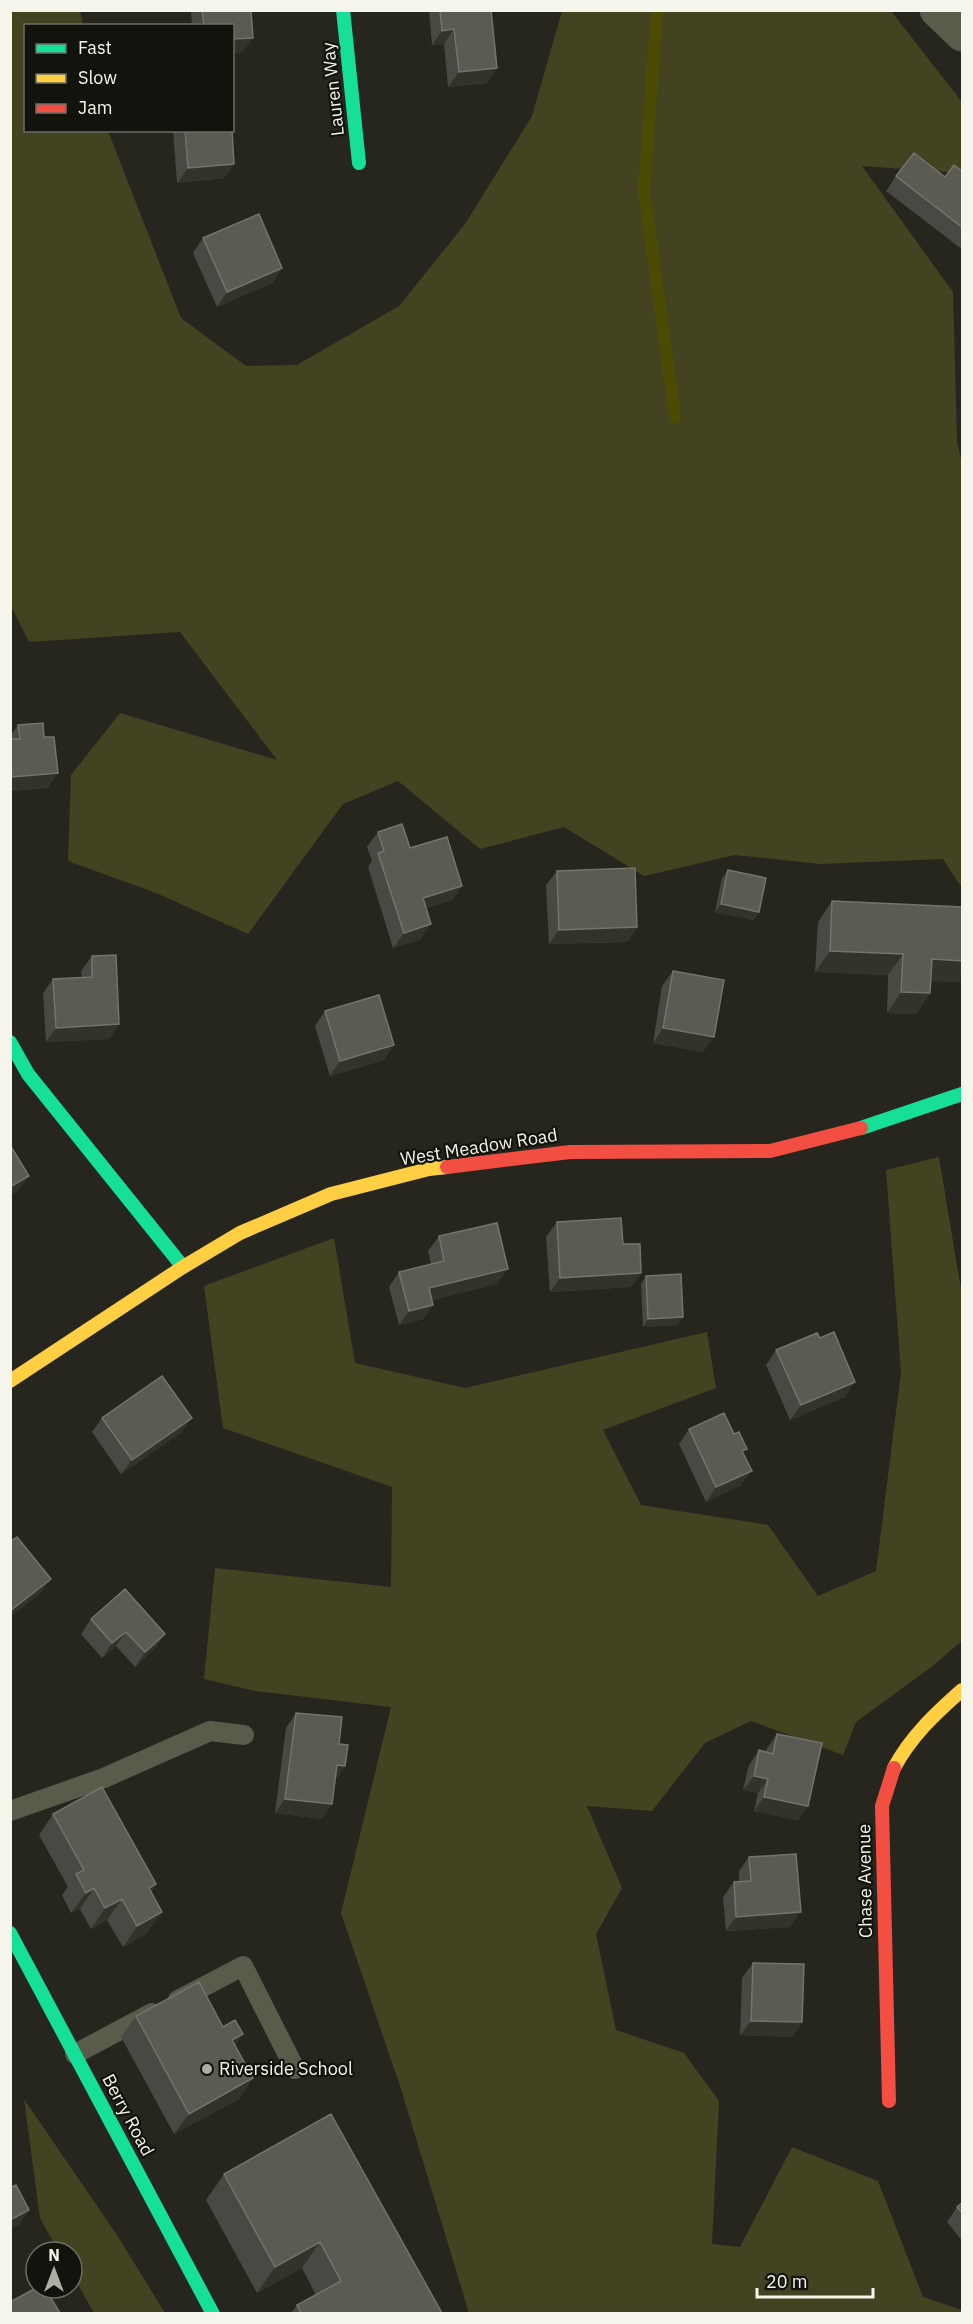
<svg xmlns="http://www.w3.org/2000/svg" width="973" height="2324" viewBox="0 0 973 2324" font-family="'IBM Plex Sans',sans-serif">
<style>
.green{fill:#434321}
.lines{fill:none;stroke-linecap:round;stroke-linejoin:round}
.stream{stroke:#4c4b04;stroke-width:12}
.lane{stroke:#5a5b4b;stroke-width:20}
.street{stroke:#5a5b4b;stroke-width:33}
.fast{stroke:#16e098;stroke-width:14}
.slow{stroke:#ffcf43;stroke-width:14}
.jam{stroke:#f24e42;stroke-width:14}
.wall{fill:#484942}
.shaded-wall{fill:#33332c}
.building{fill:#5b5b54;stroke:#73746c;stroke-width:1.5}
.poi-dot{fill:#adada4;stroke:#12130c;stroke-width:2}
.labels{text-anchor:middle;stroke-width:4.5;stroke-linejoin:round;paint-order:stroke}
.street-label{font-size:18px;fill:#f5f5ec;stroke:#12130c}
.poi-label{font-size:18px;fill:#f5f5ec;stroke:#12130c;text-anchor:start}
</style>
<rect width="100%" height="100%" fill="#26261e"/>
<path class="green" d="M11 11H80L83 25 26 26V130L108 131 181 318 246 366 297 365 399 306 465 224 532 116 562 11H891L962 102V173L862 166 953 292 957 442 962 463V888L943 859 820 864 735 855 644 876 564 827 480 849 398 781 343 804 248 934 156 893 68 861 71 775 120 713 277 760 180 632 29 642 11 606Z
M939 1157 962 1295V1641L930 1668 856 1722 843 1755 751 1721 705 1743 652 1811 587 1806 622 1888 596 1934 616 2030 684 2053 719 2101 712 2244 740 2247 792 2147 878 2181 923 2297 962 2310V2313H469L401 2089 341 1913 391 1707 255 1691 204 1679 215 1568 391 1587 392 1487 223 1428 204 1286 334 1238 355 1363 465 1388 707 1332 716 1388 603 1430 641 1505 768 1525 818 1596 876 1571 901 1372 886 1170Z
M24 2099 117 2235 165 2313H94L72 2274V2252H59L40 2218Z"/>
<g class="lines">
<path class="stream" d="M657 10 644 190 675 417"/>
<path class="lane" d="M10 1811 104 1778 210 1731 244 1735
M178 2000 243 1966 295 2069
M75 2054 152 2013"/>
<path class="street" d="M936 10 962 35"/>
<path class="fast" d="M343 10 359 163
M10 1042 28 1074 183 1267
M861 1128 962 1094
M10 1933 213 2314"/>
<path class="slow" d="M10 1381 183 1267 240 1233 331 1194 429 1169 447 1167
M894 1768C911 1736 936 1713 962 1690"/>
<path class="jam" d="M447 1167 570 1152 770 1151 861 1128
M889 2101 882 1806 894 1768"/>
</g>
<path class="wall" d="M191 10H251L243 52 232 53V26H192Z
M429 10H491L487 83 448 87 444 44 432 45Z
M173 130H232L234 164 224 178 177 183Z
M963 172V250L886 191 896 176 945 177Z
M203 238 282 268 272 283 217 307 193 253Z
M18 725 44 737 48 788 10 791V736Z
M378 832 410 848 462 886 452 900 426 908 421 939 393 948 368 867 372 861 367 847Z
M728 870 759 912 753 920 715 912 722 878Z
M557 871 637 927 627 942 549 944 546 885Z
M832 901 963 907V982L931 981 930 993 916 1014 887 1013 888 975 815 972 818 922Z
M92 956 119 1024 109 1039 46 1042 43 993 53 979 82 977 81 971Z
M673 971 703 1052 653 1043 662 986Z
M325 1011 384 1060 330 1076 315 1026Z
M557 1222 641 1273 631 1287 550 1292 546 1237Z
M439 1236 497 1284 432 1300 433 1305 423 1319 399 1325 389 1287 399 1272 431 1264 428 1251Z
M646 1276 678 1325 643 1327 641 1284Z
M776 1350 845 1397 790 1420 766 1365Z
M102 1418 182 1432 121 1474 92 1432Z
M689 1429 744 1454 741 1485 706 1502 679 1444Z
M91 1619 165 1634 155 1648 135 1667 116 1646 102 1658 81 1634Z
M296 1713 335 1781 322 1819 275 1813 286 1728Z
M777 1734 808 1806 798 1820 754 1811 758 1793 743 1790 749 1765 759 1750 766 1752 767 1748Z
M53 1814 156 1884 151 1892 147 1933 123 1947 107 1920 91 1929 80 1909 71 1913 62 1895 68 1887 39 1835Z
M749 1857 790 1927 726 1931 723 1897 734 1882 739 1881V1871Z
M753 1963 802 2022 792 2037 740 2035 742 1978Z
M136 2016 223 2027 243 2034 235 2045 253 2078 239 2099 174 2134 121 2037Z
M224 2174 442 2313H291L297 2305 316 2295 302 2268 257 2293 206 2200Z
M963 2202V2242L947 2222 957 2207Z"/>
<path class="shaded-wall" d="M454 29 444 44 432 45 442 31Z
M253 38 243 52 232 53V39Z
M497 68 487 83 448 87 459 72Z
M234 164 224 178 177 183 188 168Z
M282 268 272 283 217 307 227 292Z
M58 773 48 788 10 791V780L12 777Z
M462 886 452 900 413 913 423 898Z
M721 904 759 912 753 920 715 912Z
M431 924 421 939 393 948 404 933Z
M637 927 627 942 549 944 559 930Z
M830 951 903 954 888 975 815 972Z
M932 959 963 961V982L917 980Z
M901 992 930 993 916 1014 887 1013Z
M119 1024 109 1039 46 1042 56 1028Z
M663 1028 714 1037 703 1052 653 1043Z
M394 1045 384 1060 330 1076 340 1061Z
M29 1176 19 1190 10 1196V1187Z
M508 1269 497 1284 419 1303 429 1288Z
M641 1273 631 1287 550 1292 560 1278Z
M433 1305 423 1319 399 1325 409 1311Z
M683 1317 678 1325 643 1327 648 1319Z
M855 1382 845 1397 790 1420 801 1405Z
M192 1418 182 1432 121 1474 132 1460Z
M752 1471 741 1485 706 1502 716 1487Z
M51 1579 40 1594 10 1617V1611Z
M126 1632 116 1646 102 1658 112 1643Z
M165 1634 155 1648 135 1667 145 1652Z
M337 1765 345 1766 335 1781Z
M754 1776 768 1779 758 1793 743 1790Z
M764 1797 808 1806 798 1820 754 1811Z
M285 1799 332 1804 322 1819 275 1813Z
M156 1884 141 1905 149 1888Z
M94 1888 80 1909 71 1913 86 1893Z
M122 1899 107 1920 91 1929 105 1908Z
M162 1912 147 1933 123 1947 137 1926Z
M801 1912 790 1927 726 1931 736 1917Z
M751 2021 802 2022 792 2037 740 2035Z
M243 2034 228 2055 232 2040Z
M253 2078 239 2099 174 2134 189 2114Z
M29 2210 19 2225 10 2229V2220Z
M320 2242 302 2268 257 2293 275 2267Z"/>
<path class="building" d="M202 10H251L253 38 232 39V26H204Z
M440 10H491L497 68 459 72 454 29 442 31Z
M185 130H232L234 164 188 168Z
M914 153 945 177 954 165 963 172V228L896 176Z
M259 214 282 268 227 292 203 238Z
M43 723 44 737H54L58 773 12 777 10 760V739H20L18 725Z
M402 824 410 848 447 837 462 886 423 898 431 924 404 933 378 853 384 851 378 832Z
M635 868 637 927 559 930 557 871Z
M728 870 766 878 759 912 721 904Z
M832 901 963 907V961L932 959 930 993 901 992 903 954 830 951Z
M116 955 119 1024 56 1028 53 979 92 977V956Z
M673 971 724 980 714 1037 663 1028Z
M379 995 394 1045 340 1061 325 1011Z
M10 1145 29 1176 10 1187Z
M621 1218 623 1244H640L641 1273 560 1278 557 1222Z
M497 1223 508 1269 429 1288 433 1305 409 1311 399 1272 444 1261 439 1236Z
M681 1274 683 1317 648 1319 646 1276Z
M834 1332 855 1382 801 1405 776 1350 817 1333 820 1338Z
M162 1376 192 1418 132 1460 102 1418Z
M724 1413 734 1434 739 1432 747 1449 742 1451 752 1471 716 1487 689 1429Z
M17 1537 51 1579 10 1611V1542Z
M125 1589 165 1634 145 1652 126 1632 112 1643 91 1619Z
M296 1713 342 1717 339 1744 348 1745 345 1766 337 1765 332 1804 285 1799Z
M777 1734 822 1743 808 1806 764 1797 768 1779 754 1776 759 1750 773 1754Z
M102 1787 156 1884 149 1888 162 1912 137 1926 122 1899 105 1908 94 1888 86 1893 76 1874 84 1870 53 1814Z
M796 1854 801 1912 736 1917 734 1882 751 1881 749 1857Z
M753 1963 804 1964 802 2022 751 2021Z
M199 1982 223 2027 235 2020 243 2034 232 2040 253 2078 189 2114 136 2016Z
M331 2114 442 2313H301L297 2305 341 2281 320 2242 275 2267 224 2174Z
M16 2185 29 2210 10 2220V2188Z
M963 2202V2214L957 2207Z
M36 2288H45L60 2313H10V2302Z"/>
<circle class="poi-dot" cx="207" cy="2069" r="6"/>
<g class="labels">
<g class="street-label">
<text transform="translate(333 89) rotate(-96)" y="6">Lauren Way</text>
<text transform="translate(479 1147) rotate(-9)" y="6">West Meadow Road</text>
<text transform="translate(865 1881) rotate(-91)" y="6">Chase Avenue</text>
<text transform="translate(128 2115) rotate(62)" y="6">Berry Road</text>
</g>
<g class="poi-label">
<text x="219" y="2075">Riverside School</text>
</g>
</g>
<rect width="973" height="2324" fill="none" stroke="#f5f5ec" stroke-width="24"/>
<rect x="24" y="24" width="210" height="108" fill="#12130c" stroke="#6d6d66" stroke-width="1.5"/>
<rect x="36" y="44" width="30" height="9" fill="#16e098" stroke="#6d6d66" stroke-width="1.5"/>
<text x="78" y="54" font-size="18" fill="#f5f5ec">Fast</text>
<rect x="36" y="74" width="30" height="9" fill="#ffcf43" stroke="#6d6d66" stroke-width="1.5"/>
<text x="78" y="84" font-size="18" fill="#f5f5ec">Slow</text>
<rect x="36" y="104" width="30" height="9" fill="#f24e42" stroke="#6d6d66" stroke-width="1.5"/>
<text x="78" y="114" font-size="18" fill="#f5f5ec">Jam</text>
<g transform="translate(54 2270)"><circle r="28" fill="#12130c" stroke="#6d6d66" stroke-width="1.5"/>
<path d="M0-4.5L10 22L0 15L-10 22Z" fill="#adada4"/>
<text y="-9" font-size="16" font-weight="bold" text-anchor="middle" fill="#f5f5ec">N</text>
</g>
<path d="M757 2288v9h116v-9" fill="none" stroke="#f5f5ec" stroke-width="3"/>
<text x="766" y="2288" font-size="18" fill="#f5f5ec" stroke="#12130c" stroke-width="4.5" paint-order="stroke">20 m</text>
</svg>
